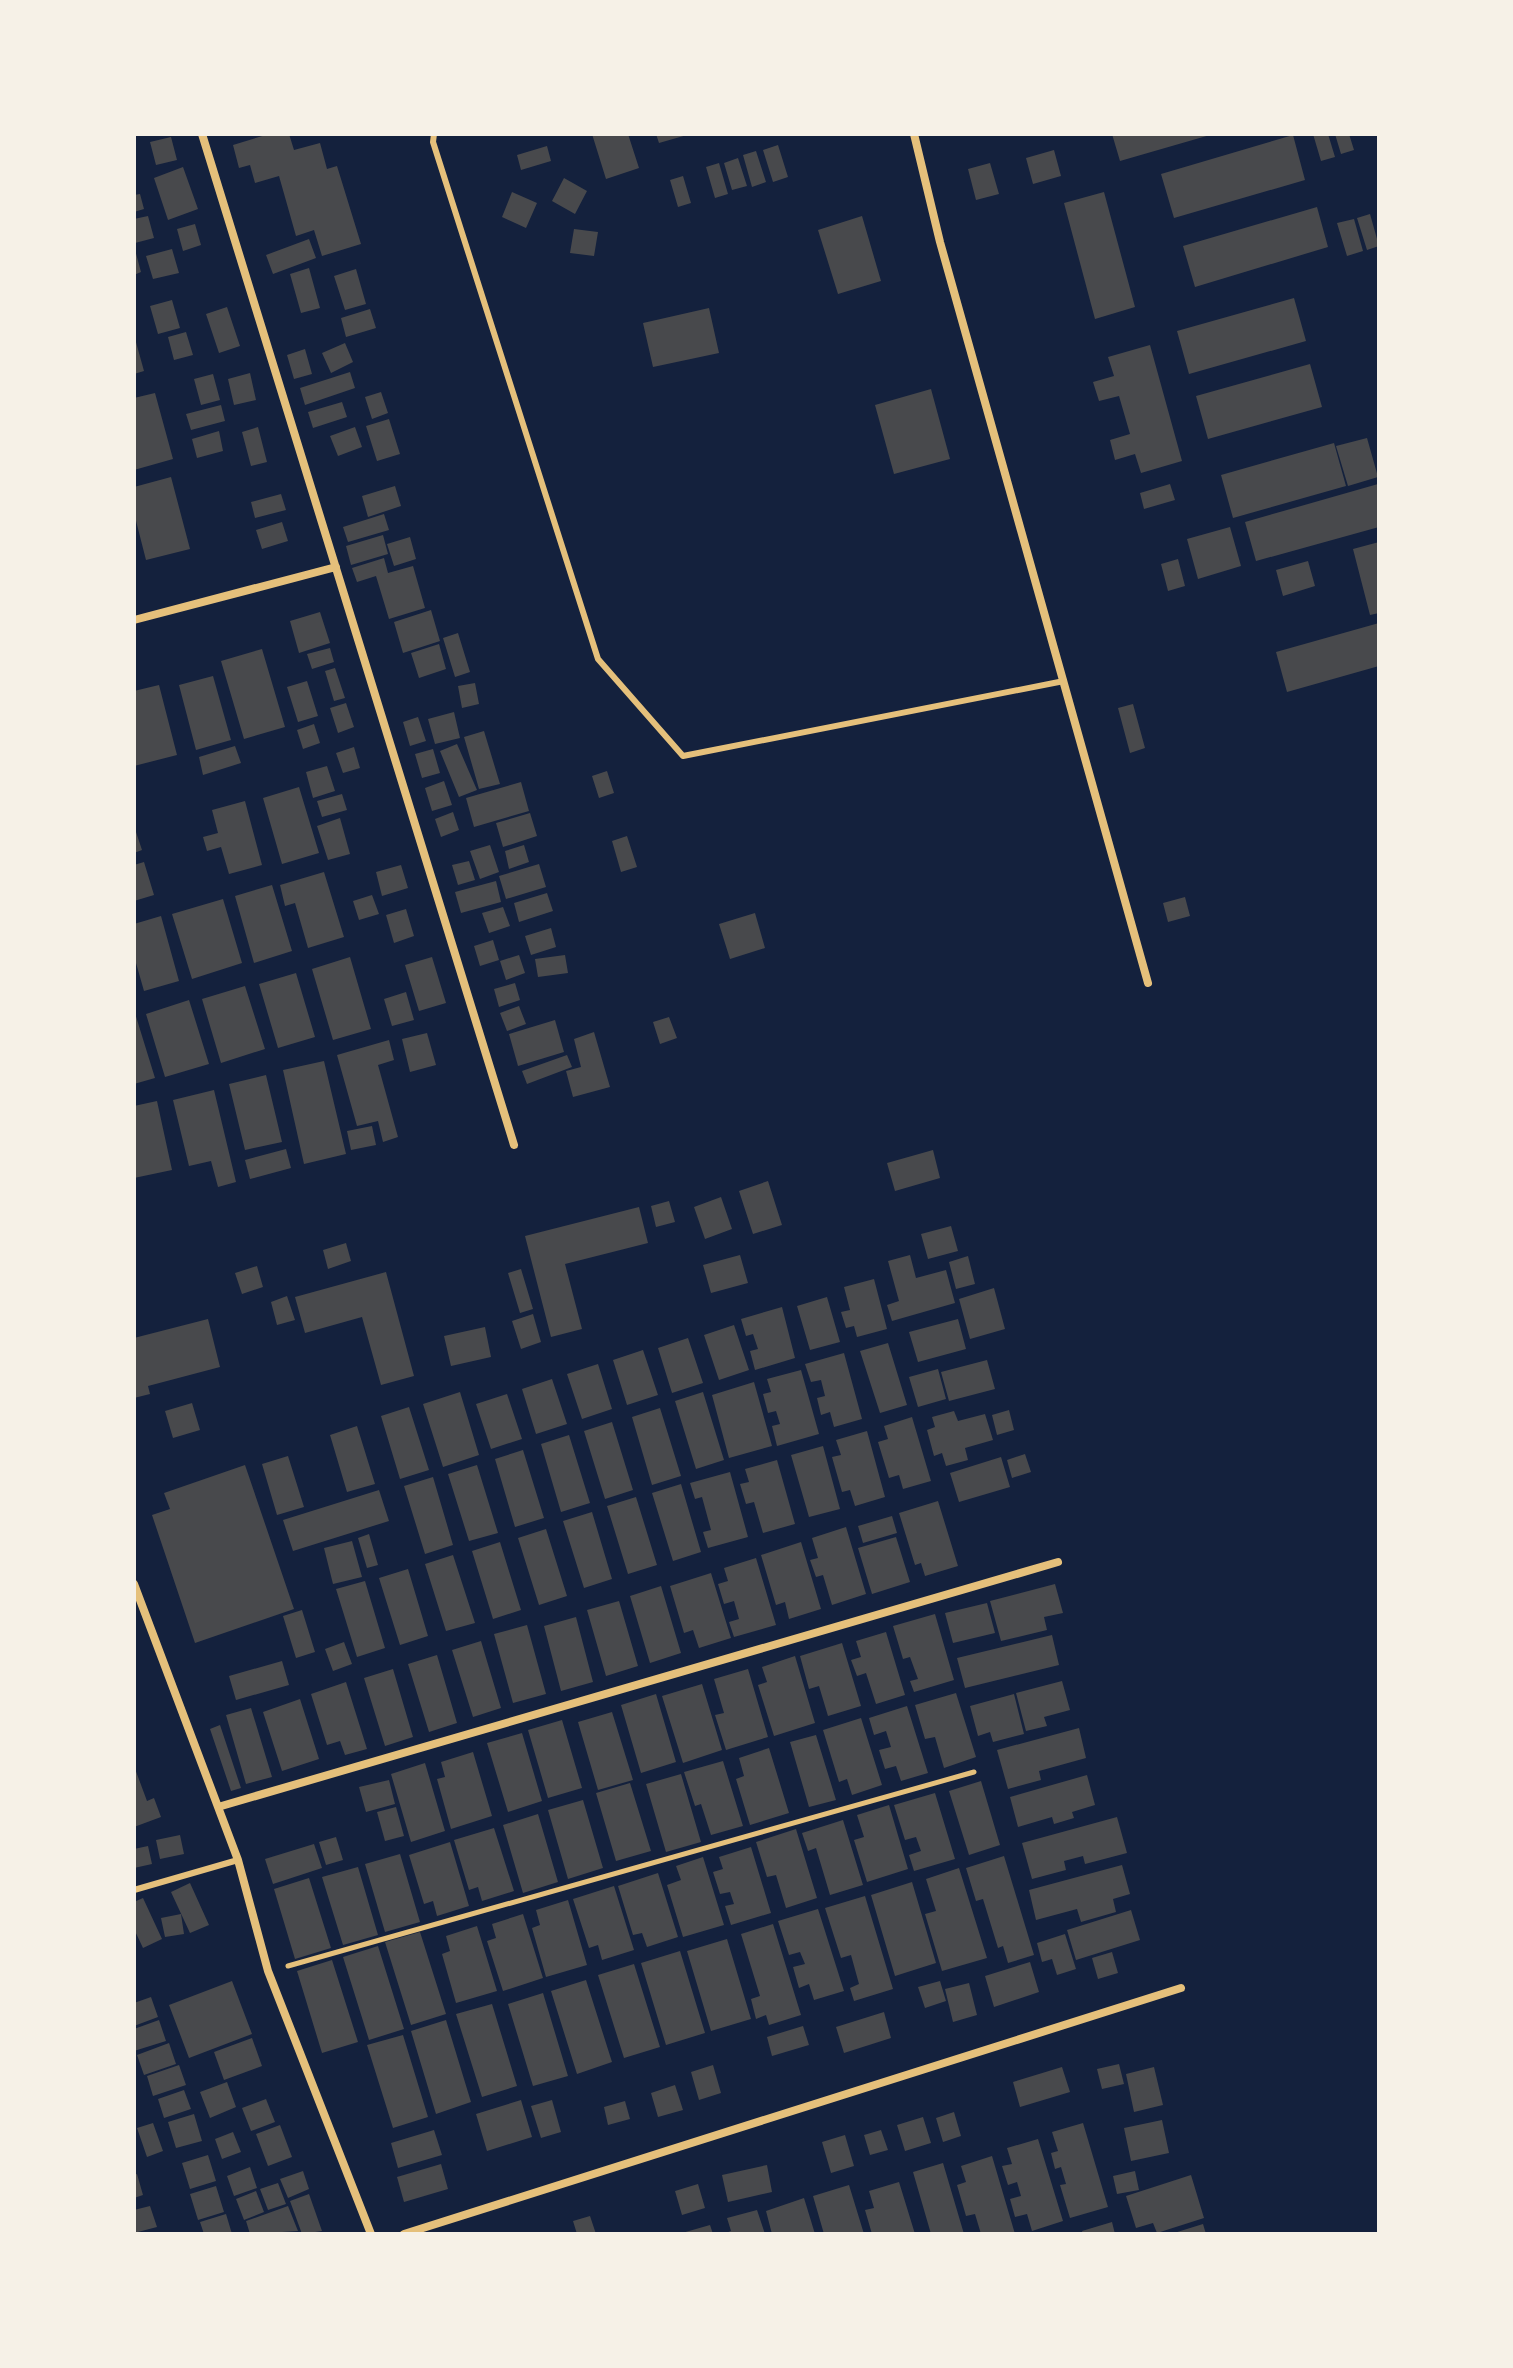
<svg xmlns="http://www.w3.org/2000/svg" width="1513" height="2368" viewBox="0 0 1513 2368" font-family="Rubik,sans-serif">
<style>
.building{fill:#48494c}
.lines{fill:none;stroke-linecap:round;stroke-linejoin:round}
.path{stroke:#e5c07b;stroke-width:5}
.service{stroke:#e5c07b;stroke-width:6}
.minor{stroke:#e5c07b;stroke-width:8}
</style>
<rect width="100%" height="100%" fill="#14213d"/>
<path class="building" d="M269 134H289L294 150 320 143 327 169 337 166 361 244 322 256 314 230 296 236 279 176 255 183 250 165 239 168 233 145Z
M592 134H628L639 168 606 179Z
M656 134H687V135L659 143Z
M1112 134H1210V135L1120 161Z
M1313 134H1328L1335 157 1321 161Z
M1335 134H1349L1354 150 1341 154Z
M1293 135 1305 180 1174 218 1161 174Z
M171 137 177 160 156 165 150 142Z
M778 145 788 177 773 182 763 150Z
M547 146 551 161 521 170 517 155Z
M1054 150 1061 176 1033 184 1026 158Z
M756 151 766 182 752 187 743 155Z
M738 158 747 186 732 190 724 163Z
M719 163 728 194 715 198 706 167Z
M990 163 999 194 976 200 968 169Z
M183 167 198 209 168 220 154 178Z
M683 176 691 203 678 207 670 180Z
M564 178 587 191 575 214 552 201Z
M512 192 537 203 526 228 502 217Z
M1104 192 1135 307 1095 319 1064 203Z
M140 194 144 209 134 212V195Z
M1317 207 1328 247 1195 287 1183 246Z
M1370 214 1379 246 1367 250 1357 218Z
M148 216 154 238 135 243 134 219Z
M862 216 881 281 838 294 818 230Z
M1354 219 1363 251 1347 256 1337 223Z
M195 224 201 245 183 251 177 229Z
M574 229 598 232 594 256 570 253Z
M309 239 316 258 273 274 266 255Z
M134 246 141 272 134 275Z
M172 249 179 273 153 279 146 256Z
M309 268 320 308 301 313 290 274Z
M356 269 366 304 345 310 334 276Z
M1294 298 1306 341 1189 374 1177 331Z
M172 300 180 328 158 334 150 306Z
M227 307 240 346 219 353 206 314Z
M709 308 719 353 653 367 643 323Z
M370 309 376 328 346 337 341 318Z
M186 332 193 355 174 360 168 337Z
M134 335 144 371 134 374Z
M345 343 353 362 331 373 322 353Z
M1150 345 1182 461 1141 473 1135 454 1115 460 1110 440 1130 434 1119 396 1099 401 1093 382 1114 376 1108 357Z
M305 349 312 374 294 379 287 355Z
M1310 364 1322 407 1208 439 1196 396Z
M350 372 355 388 305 405 300 388Z
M250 373 256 400 234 405 228 379Z
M213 374 220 400 201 405 194 379Z
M931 389 950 459 894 474 875 405Z
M381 392 388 413 372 419 365 397Z
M155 393 173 459 134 470V398Z
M342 402 347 417 313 428 308 412Z
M221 405 225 421 191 430 186 414Z
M389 419 400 454 377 461 366 426Z
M258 427 267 462 251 466 242 432Z
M355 427 362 447 338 456 330 436Z
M219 431 223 451 197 458 192 439Z
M1367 438 1378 477 1348 486 1336 446Z
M1334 443 1346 486 1233 518 1221 475Z
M171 477 190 549 146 560 134 513V487Z
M1170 484 1175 500 1144 509 1140 493Z
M1378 484 1379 527 1256 561 1245 522Z
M395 486 401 506 368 517 362 496Z
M281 494 286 510 255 518 251 502Z
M384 514 389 530 348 542 343 527Z
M282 522 288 541 262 549 256 530Z
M1230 527 1241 566 1198 579 1187 539Z
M383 535 388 554 351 565 346 546Z
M410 537 416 559 394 566 387 544Z
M1379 542V613L1370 615 1353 549Z
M384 558 388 573 413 566 425 608 389 619 376 576 357 582 352 568Z
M1178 559 1185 586 1168 591 1161 564Z
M1308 561 1315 586 1283 596 1276 570Z
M431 610 440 641 403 653 394 622Z
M320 612 330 643 299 653 290 621Z
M1379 623V666L1287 692 1276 652Z
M458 633 470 672 455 677 443 638Z
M439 644 446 669 419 678 411 653Z
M330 648 334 662 312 669 307 654Z
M262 649 285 727 244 739 221 661Z
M335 668 345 698 334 701 325 671Z
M213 676 231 740 196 750 179 685Z
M307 681 318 716 298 722 287 687Z
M475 683 479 704 462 708 458 686Z
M159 685 177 755 134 766V691Z
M346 703 354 727 338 733 330 708Z
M1133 704 1145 748 1130 753 1118 708Z
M454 712 460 738 435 744 428 719Z
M418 717 426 741 410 746 403 722Z
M314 724 320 743 303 749 297 730Z
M484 731 500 784 479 789 464 737Z
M457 744 477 790 459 797 440 751Z
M235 746 241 763 203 775 199 757Z
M354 747 360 768 343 773 336 753Z
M433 749 440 773 422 778 415 754Z
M327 766 335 791 313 798 306 772Z
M607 771 614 793 599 798 592 776Z
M444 781 452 805 432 811 425 788Z
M521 782 529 811 474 827 466 798Z
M299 787 319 853 282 864 263 798Z
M342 794 347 810 322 817 317 801Z
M245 801 262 865 229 874 221 847 207 851 203 837 218 833 212 810Z
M453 812 459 830 441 837 435 819Z
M530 813 537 836 503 847 496 823Z
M340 818 350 854 328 860 317 826Z
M134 826 142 850 134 853Z
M627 836 637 867 621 872 612 841Z
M490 845 499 872 480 879 470 851Z
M524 845 529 862 509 869 505 851Z
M469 861 475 880 458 885 452 865Z
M144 862 154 895 134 901V865Z
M539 864 546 887 506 899 499 876Z
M401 865 408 888 382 896 376 872Z
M324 872 344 937 308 948 295 903 285 906 280 885Z
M496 881 501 902 461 913 455 892Z
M272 885 292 951 254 963 235 896Z
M547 893 553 911 519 922 514 903Z
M372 895 379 914 359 920 353 901Z
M1185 897 1190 916 1168 922 1163 903Z
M223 899 242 963 192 979 172 914Z
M503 907 510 926 489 933 482 913Z
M406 909 414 936 394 943 386 915Z
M755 913 765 948 730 959 719 924Z
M161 916 179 981 144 991 134 956V924Z
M551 928 556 947 531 955 525 936Z
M493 940 499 960 480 966 474 946Z
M519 955 525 973 506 980 500 961Z
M565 955 568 973 538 977 535 959Z
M350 957 371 1029 333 1040 312 969Z
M432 957 446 1003 419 1011 405 965Z
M296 973 315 1037 278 1048 259 984Z
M515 983 520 1000 499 1007 494 989Z
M245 986 265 1049 221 1063 202 999Z
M406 992 414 1020 392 1026 384 999Z
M189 1000 209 1064 165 1077 146 1014Z
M519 1006 526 1024 507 1031 500 1013Z
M134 1010 155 1078 134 1084Z
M669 1017 677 1038 660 1044 653 1022Z
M555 1020 564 1052 518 1066 509 1034Z
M594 1032 610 1087 573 1097 566 1071 581 1067 574 1039Z
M427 1033 436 1065 410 1072 402 1039Z
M389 1040 394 1060 378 1065 398 1137 383 1142 378 1121 357 1126 337 1055Z
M567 1055 572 1067 527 1084 522 1071Z
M324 1061 346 1154 304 1164 283 1070Z
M266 1075 282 1142 245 1150 229 1084Z
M214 1090 236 1182 218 1187 211 1161 189 1166 173 1100Z
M157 1101 172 1170 134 1178V1106Z
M372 1126 376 1145 351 1150 347 1131Z
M286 1149 291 1168 250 1179 245 1160Z
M933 1150 940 1178 895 1191 887 1163Z
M768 1181 782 1225 753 1234 739 1191Z
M721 1197 732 1229 705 1239 694 1207Z
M669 1201 675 1222 656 1227 651 1206Z
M639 1207 648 1243 565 1264 582 1329 551 1337 525 1236Z
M951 1226 958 1251 928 1259 921 1234Z
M346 1243 351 1261 328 1269 323 1250Z
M740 1255 748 1283 711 1293 703 1265Z
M910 1255 916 1278 946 1270 955 1303 892 1321 887 1305 899 1301 888 1261Z
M968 1256 975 1284 956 1289 949 1262Z
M257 1266 263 1287 242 1294 235 1273Z
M521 1269 533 1309 520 1313 508 1273Z
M386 1272 414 1376 381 1385 362 1317 305 1333 295 1297Z
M874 1279 887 1329 857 1337 854 1326 846 1328 841 1312 850 1310 844 1287Z
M994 1288 1005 1329 970 1339 959 1299Z
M287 1296 295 1320 277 1325 271 1302Z
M827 1297 840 1342 810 1350 797 1306Z
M782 1307 795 1358 755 1370 750 1351 758 1349 753 1334 746 1336 741 1319Z
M533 1314 541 1342 521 1349 512 1321Z
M208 1319 220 1367 148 1386 150 1394 134 1398V1338Z
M958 1319 966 1349 918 1362 909 1332Z
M734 1325 749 1370 719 1380 704 1335Z
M485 1327 491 1357 451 1366 444 1336Z
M688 1338 703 1383 672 1393 658 1348Z
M888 1343 907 1405 880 1413 860 1351Z
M643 1350 658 1395 627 1405 613 1360Z
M844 1353 862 1419 834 1427 830 1412 821 1415 817 1398 825 1396 821 1380 811 1382 805 1364Z
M987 1360 995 1389 949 1401 941 1372Z
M598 1364 612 1409 582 1419 567 1374Z
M938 1369 946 1399 918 1407 909 1377Z
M801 1370 819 1434 777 1446 772 1426 780 1424 776 1411 768 1413 763 1394 771 1392 767 1379Z
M552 1379 567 1424 536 1434 522 1389Z
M754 1382 772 1446 729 1458 712 1395Z
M460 1392 479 1455 443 1467 423 1404Z
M703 1392 724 1460 696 1469 675 1401Z
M507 1394 522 1439 491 1449 476 1404Z
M192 1403 200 1430 173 1438 165 1411Z
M409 1407 429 1470 400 1479 381 1416Z
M660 1408 681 1476 652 1485 632 1417Z
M1009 1410 1014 1430 997 1435 992 1415Z
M954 1411 958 1421 985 1414 993 1440 965 1448 968 1460 946 1466 942 1453 934 1456 927 1430 935 1427 932 1417Z
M912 1417 931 1481 903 1489 899 1475 889 1478 878 1442 888 1439 884 1426Z
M612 1422 633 1490 605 1499 584 1431Z
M357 1426 375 1484 347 1492 330 1435Z
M867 1431 885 1497 855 1506 850 1490 842 1492 832 1457 841 1455 836 1440Z
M569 1435 590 1503 561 1512 541 1444Z
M823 1446 840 1509 809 1517 791 1455Z
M523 1450 544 1518 515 1527 495 1459Z
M1025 1454 1031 1472 1012 1478 1007 1460Z
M288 1456 304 1507 277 1515 262 1464Z
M1001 1457 1010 1487 959 1502 950 1473Z
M777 1460 795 1524 763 1533 754 1502 746 1504 740 1484 749 1482 745 1469Z
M245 1465 294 1609 195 1643 152 1515 170 1509 164 1493Z
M477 1465 498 1533 469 1541 448 1474Z
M730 1472 748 1537 708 1548 703 1532 711 1530 702 1497 695 1499 690 1483Z
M433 1477 453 1545 425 1554 404 1486Z
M681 1484 701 1552 673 1561 652 1493Z
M379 1490 389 1521 293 1551 283 1520Z
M636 1497 657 1565 628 1574 607 1506Z
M938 1501 958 1566 925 1576 921 1563 915 1565 899 1513Z
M592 1512 612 1579 584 1588 563 1521Z
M892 1516 897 1533 863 1543 858 1526Z
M846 1527 866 1594 832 1605 823 1575 816 1577 810 1560 818 1558 812 1538Z
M546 1529 567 1596 539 1605 518 1538Z
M369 1534 378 1565 367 1568 358 1538Z
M896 1537 910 1582 872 1594 858 1548Z
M352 1541 362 1577 333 1584 324 1548Z
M500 1542 521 1610 493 1619 472 1551Z
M801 1542 821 1609 789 1619 785 1602 776 1605 761 1555Z
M453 1555 475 1623 446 1631 425 1564Z
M756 1558 776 1625 734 1637 729 1622 739 1619 734 1601 724 1604 718 1584 728 1581 724 1568Z
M408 1569 428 1636 400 1645 379 1578Z
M711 1573 731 1638 699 1648 693 1630 684 1633 670 1586Z
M365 1581 385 1648 357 1657 336 1589Z
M1055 1584 1063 1613 1044 1617 1047 1630 1001 1641 990 1601Z
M661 1586 681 1653 650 1663 630 1596Z
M619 1601 638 1666 606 1676 587 1610Z
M987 1603 995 1633 953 1643 945 1613Z
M302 1610 315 1652 296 1658 283 1616Z
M935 1614 954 1680 914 1692 910 1681 918 1679 910 1657 903 1659 893 1626Z
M576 1617 593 1682 561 1691 544 1626Z
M527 1625 546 1694 513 1703 494 1634Z
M886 1632 905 1695 876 1704 866 1673 857 1676 851 1660 861 1657 856 1641Z
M1052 1635 1059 1665 965 1688 957 1658Z
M481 1641 501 1708 473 1717 452 1650Z
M344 1642 352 1664 333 1671 325 1649Z
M842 1643 861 1706 828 1716 819 1686 809 1689 800 1656Z
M437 1655 457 1723 429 1732 408 1664Z
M795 1656 815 1723 774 1736 758 1685 767 1682 762 1667Z
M282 1661 289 1685 236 1700 229 1676Z
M393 1669 413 1737 385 1746 364 1678Z
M748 1669 768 1737 726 1750 715 1715 724 1713 714 1679Z
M1062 1681 1070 1710 1044 1717 1047 1726 1026 1731 1016 1693Z
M346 1682 367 1749 345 1755 340 1741 327 1745 311 1694Z
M702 1684 722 1750 683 1763 662 1696Z
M956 1693 976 1757 944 1768 935 1737 925 1739 915 1705Z
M656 1694 676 1762 641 1773 621 1705Z
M1014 1694 1024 1734 993 1742 990 1732 978 1736 970 1706Z
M300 1699 319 1759 282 1771 263 1712Z
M907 1706 928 1773 901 1781 896 1766 885 1769 879 1750 891 1747 886 1731 874 1735 869 1718Z
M251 1708 272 1777 246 1784 226 1715Z
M612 1712 633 1780 598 1790 578 1722Z
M861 1718 882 1785 852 1795 847 1779 839 1782 823 1730Z
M562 1720 582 1788 548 1798 528 1730Z
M220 1725 241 1788 231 1791 210 1729Z
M1079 1728 1086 1758 1039 1771 1041 1780 1008 1789 997 1750Z
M522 1733 542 1801 508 1812 487 1743Z
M816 1735 836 1800 809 1807 790 1742Z
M769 1748 789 1813 750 1825 736 1779 744 1776 739 1758Z
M473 1752 492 1816 451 1829 437 1779 445 1777 441 1762Z
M723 1761 743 1826 711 1835 701 1804 695 1806 684 1772Z
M425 1763 445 1831 411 1842 391 1774Z
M134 1766 147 1801 154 1798 161 1817 134 1827Z
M681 1774 701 1842 666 1852 646 1784Z
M1087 1775 1095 1805 1072 1812 1074 1818 1054 1824 1052 1817 1018 1827 1010 1797Z
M389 1780 395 1804 366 1812 359 1787Z
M981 1781 1000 1845 969 1855 949 1791Z
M630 1783 651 1851 616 1861 596 1793Z
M935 1793 955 1859 914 1871 909 1855 921 1851 916 1837 905 1840 894 1805Z
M583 1800 603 1868 568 1879 548 1810Z
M889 1805 908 1869 867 1882 854 1840 864 1837 857 1815Z
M396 1807 404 1836 385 1841 377 1812Z
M538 1814 558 1882 523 1893 503 1825Z
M1117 1817 1127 1853 1085 1864 1083 1856 1064 1861 1066 1870 1032 1879 1022 1843Z
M843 1820 863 1885 830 1895 816 1848 808 1851 802 1833Z
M494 1828 514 1891 482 1901 478 1887 469 1890 454 1840Z
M796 1829 817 1898 786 1908 776 1875 767 1877 756 1842Z
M180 1835 184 1854 160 1859 156 1840Z
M336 1837 343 1860 326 1865 319 1842Z
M450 1842 469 1906 437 1916 433 1901 424 1904 409 1855Z
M314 1844 322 1868 273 1884 265 1859Z
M148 1846 152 1864 134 1868V1849Z
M751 1847 771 1913 731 1925 725 1906 734 1904 730 1892 720 1894 713 1872 723 1869 719 1857Z
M400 1854 420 1922 385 1932 365 1864Z
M1004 1856 1034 1955 1008 1963 1003 1946 998 1948 983 1899 976 1901 966 1868Z
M703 1857 724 1925 683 1937 667 1885 681 1880 676 1866Z
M1122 1865 1130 1894 1113 1899 1116 1912 1081 1922 1077 1909 1036 1920 1029 1890Z
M358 1867 378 1935 343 1945 322 1877Z
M959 1868 987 1958 942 1971 925 1914 936 1911 926 1879Z
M658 1873 678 1937 647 1947 642 1933 633 1935 618 1886Z
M309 1878 331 1948 295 1959 274 1889Z
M912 1882 936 1963 895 1976 871 1895Z
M190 1883 209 1925 190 1933 171 1892Z
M614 1886 634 1950 602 1960 598 1945 589 1948 573 1899Z
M865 1896 893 1989 854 2001 850 1988 859 1984 851 1955 841 1958 825 1908Z
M143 1898 162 1939 143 1948 134 1929V1902Z
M568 1900 587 1965 546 1977 532 1928 540 1925 536 1910Z
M818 1909 844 1991 814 2000 809 1984 799 1988 793 1967 805 1964 800 1952 789 1955 778 1921Z
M1131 1910 1140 1940 1076 1960 1067 1930Z
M181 1914 184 1934 165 1937 161 1918Z
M523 1914 543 1978 503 1991 487 1941 496 1938 492 1924Z
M773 1924 801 2015 769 2025 766 2015 756 2019 751 1999 760 1996 741 1934Z
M477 1926 497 1991 456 2003 442 1954 450 1951 446 1936Z
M420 1932 446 2014 411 2025 385 1942Z
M1065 1934 1076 1969 1057 1975 1052 1959 1042 1962 1037 1943Z
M727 1939 751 2019 711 2031 687 1951Z
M378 1946 404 2029 369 2040 343 1957Z
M680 1951 705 2033 666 2045 641 1963Z
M1112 1952 1118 1973 1098 1979 1092 1958Z
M332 1960 358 2042 322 2053 297 1971Z
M1030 1962 1039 1992 994 2007 985 1976Z
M634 1964 660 2047 624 2058 598 1975Z
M586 1980 612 2062 577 2074 551 1991Z
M232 1981 252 2034 189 2058 169 2005Z
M940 1981 946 2001 925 2008 918 1987Z
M969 1983 977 2015 953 2022 945 1989Z
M543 1993 568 2076 533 2086 508 2004Z
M151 1997 158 2017 134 2026V2003Z
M492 2004 517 2086 482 2097 456 2014Z
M884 2012 891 2038 844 2053 836 2027Z
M159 2020 166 2041 134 2051V2029Z
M446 2020 471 2102 436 2114 411 2031Z
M803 2026 809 2045 772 2056 767 2037Z
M403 2035 428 2117 393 2128 367 2045Z
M252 2038 262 2066 224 2080 214 2052Z
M169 2043 176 2064 144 2075 137 2055Z
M1119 2064 1124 2084 1102 2089 1097 2069Z
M179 2065 186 2085 153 2096 147 2076Z
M713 2065 721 2093 699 2100 691 2072Z
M1062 2067 1070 2092 1020 2107 1013 2082Z
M1154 2067 1163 2105 1134 2112 1126 2074Z
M227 2082 236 2107 210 2118 200 2092Z
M675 2085 683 2110 658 2117 651 2093Z
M184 2090 191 2109 164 2118 158 2099Z
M266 2099 275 2122 251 2131 242 2108Z
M521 2100 532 2137 487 2151 476 2114Z
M552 2100 561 2132 541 2138 531 2106Z
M625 2101 630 2119 608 2125 604 2107Z
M954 2112 961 2136 943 2142 936 2118Z
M194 2114 202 2141 176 2148 168 2122Z
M923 2117 931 2143 905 2151 897 2125Z
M1162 2120 1169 2153 1131 2161 1124 2128Z
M153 2123 163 2151 147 2157 137 2128Z
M1083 2123 1108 2207 1070 2218 1060 2185 1066 2184 1061 2167 1055 2169 1051 2153 1058 2151 1052 2132Z
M280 2125 292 2157 268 2166 256 2134Z
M434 2130 442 2155 398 2168 391 2143Z
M881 2130 888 2150 870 2155 864 2135Z
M233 2132 241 2152 222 2159 215 2139Z
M845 2135 854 2166 831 2173 822 2142Z
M1038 2139 1063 2221 1032 2231 1027 2214 1015 2217 1010 2199 1021 2196 1017 2182 1008 2185 1002 2166 1012 2164 1007 2148Z
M208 2155 216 2181 190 2189 182 2163Z
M992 2156 1015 2234H981L975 2214 966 2216 957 2185 966 2182 961 2166Z
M943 2163 964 2234H931L913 2172Z
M441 2164 448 2189 404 2202 397 2177Z
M767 2165 772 2192 728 2202 722 2175Z
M250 2167 257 2188 234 2196 227 2176Z
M303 2171 309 2189 288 2198 280 2179Z
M1135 2171 1139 2190 1117 2194 1113 2176Z
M137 2174 143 2195 134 2198V2175Z
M1191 2175 1204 2218 1157 2233 1153 2223 1136 2228 1126 2196Z
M899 2182 915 2234H872L865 2210 874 2208 869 2191Z
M278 2183 286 2204 268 2210 260 2189Z
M698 2184 705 2208 682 2215 675 2191Z
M849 2185 864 2234H824L813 2196Z
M216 2186 224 2212 198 2220 190 2194Z
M256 2191 264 2212 244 2220 236 2199Z
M309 2194 322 2231 302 2234 290 2201Z
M804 2198 815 2234H772L766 2211Z
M150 2206 157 2227 134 2233V2210Z
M288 2206 298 2231 250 2234 246 2221Z
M757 2210 765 2234H723L731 2231 727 2218Z
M226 2214 232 2234H204L200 2222Z
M590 2216 596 2234H577L573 2221Z
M1112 2222 1115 2234H1083L1082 2231Z
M1203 2224 1206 2234H1175L1174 2233Z
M710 2225 713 2234H683L682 2233Z"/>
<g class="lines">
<path class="path" d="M288 1966 974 1772"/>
<path class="service" d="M434 134 433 142 598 659 683 756 1064 681
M134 1890 238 1860"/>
<path class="minor" d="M202 134 514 1145
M914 134 940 242 1148 983
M134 620 336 567
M134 1584 238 1860 268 1971 371 2234
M218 1807 1058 1562
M404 2234 1181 1988"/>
</g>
<rect width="1513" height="2368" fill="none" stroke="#f6f1e7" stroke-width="272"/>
</svg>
